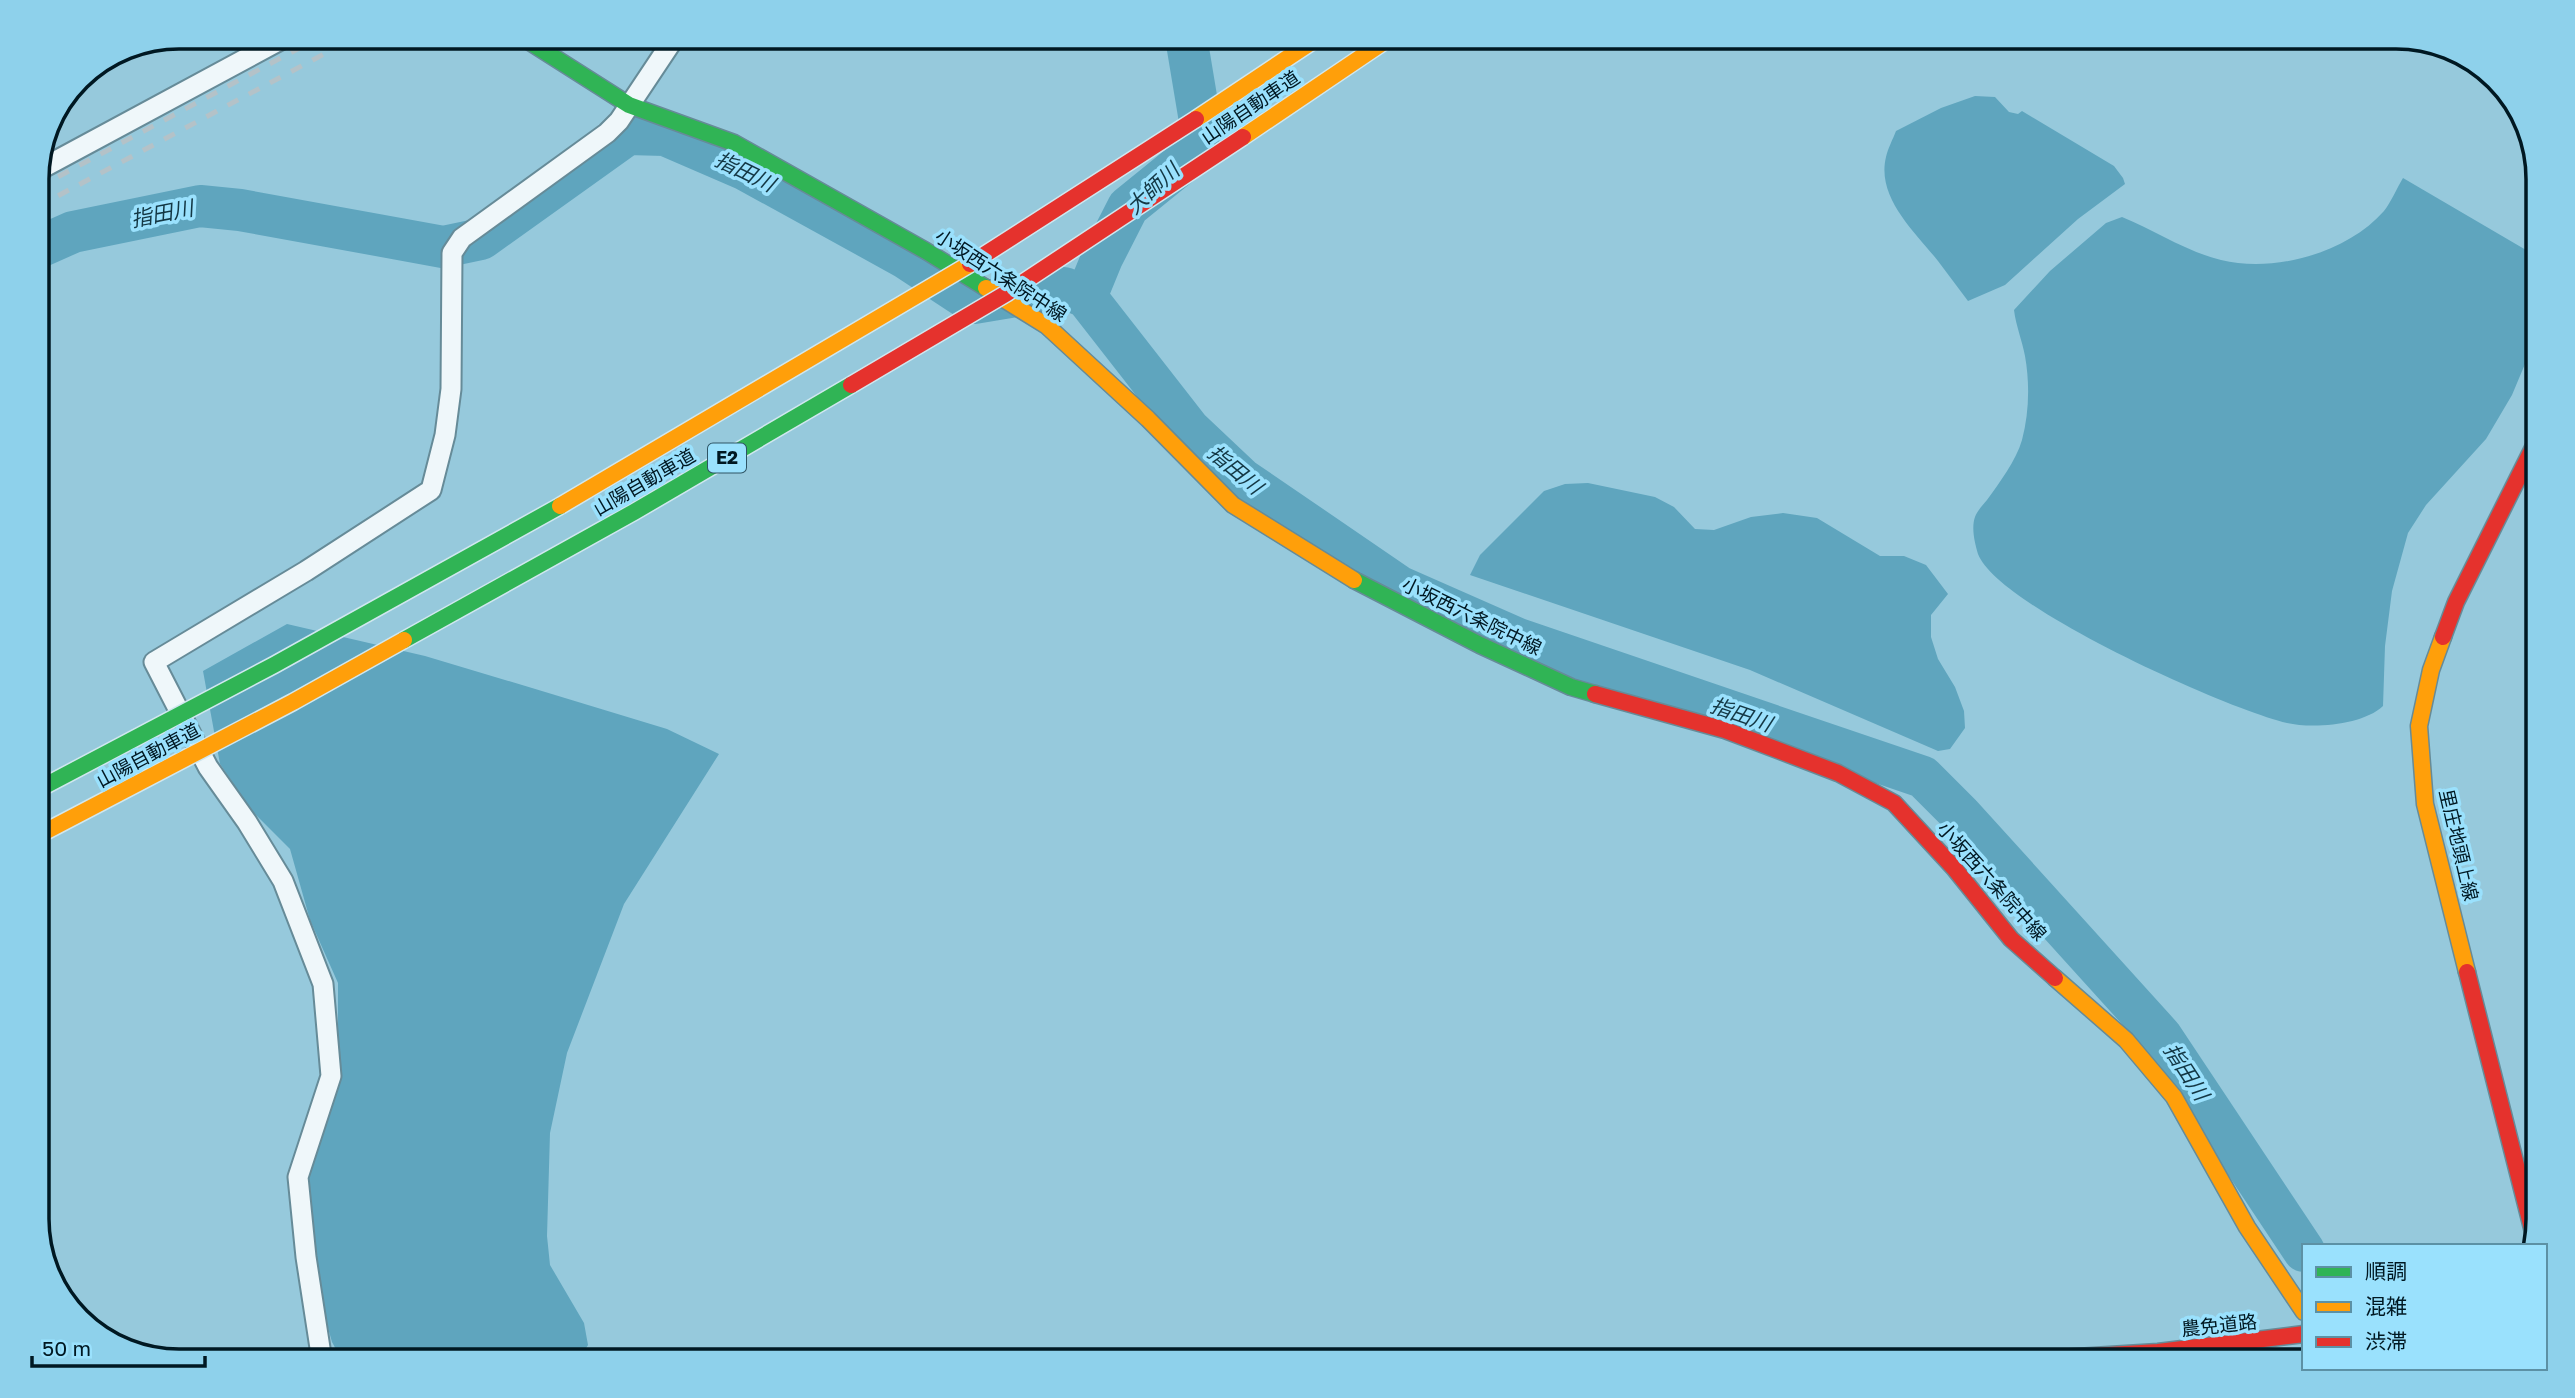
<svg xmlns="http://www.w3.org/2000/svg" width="2575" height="1398" viewBox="0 0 2575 1398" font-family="'Golos Text','Noto Sans JP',sans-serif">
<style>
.water{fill:#5fa5be}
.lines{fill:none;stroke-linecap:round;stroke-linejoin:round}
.river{stroke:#5fa5be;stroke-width:42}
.street-casing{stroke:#668b98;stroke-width:23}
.fast-casing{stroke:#668b98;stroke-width:19}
.slow-casing{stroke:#668b98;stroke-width:19}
.jam-casing{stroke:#668b98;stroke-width:19}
.street{stroke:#eff7fa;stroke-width:19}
.fast{stroke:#30b455;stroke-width:16}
.slow{stroke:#ff9f0a;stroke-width:16}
.jam{stroke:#e5322d;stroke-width:16}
.rail{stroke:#b4c2c8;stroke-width:5;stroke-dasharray:12 12;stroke-linecap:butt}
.fast-bridge-casing{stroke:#d0e7ef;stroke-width:19;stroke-linecap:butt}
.slow-bridge-casing{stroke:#d0e7ef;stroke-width:19;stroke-linecap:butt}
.jam-bridge-casing{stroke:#d0e7ef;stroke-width:19;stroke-linecap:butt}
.fast-bridge{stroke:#30b455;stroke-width:16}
.slow-bridge{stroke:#ff9f0a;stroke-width:16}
.jam-bridge{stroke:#e5322d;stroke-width:16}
.labels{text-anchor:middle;stroke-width:7;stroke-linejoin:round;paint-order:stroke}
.shield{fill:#9ae1fd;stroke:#2e5464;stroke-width:2}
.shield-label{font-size:18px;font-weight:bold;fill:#001822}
.street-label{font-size:19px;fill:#001822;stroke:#9ae1fd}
.water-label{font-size:21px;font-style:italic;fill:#133744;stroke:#9ae1fd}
.rim{fill:none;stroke:#001822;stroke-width:3.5}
</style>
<rect width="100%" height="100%" fill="#96c9dc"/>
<path class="water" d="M1975 96 1995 97 2009 112 2018 114 2022 111 2114 166 2123 178 2125 184 2078 219 2005 285 1968 301C1958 288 1948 274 1938 261 1916 233 1876 198 1886 157 1888 148 1893 139 1896 131L1941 108Z
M2403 178 2538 257V317L2525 364 2512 395 2486 439 2426 505 2408 533 2392 591 2385 646 2383 706C2363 725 2313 729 2287 723 2229 710 1998 607 1978 554 1975 544 1971 528 1975 517 1977 511 1983 505 1987 500 1999 483 2016 461 2022 440 2029 414 2030 384 2025 356 2022 340 2016 326 2014 310L2050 271 2106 223 2122 217C2156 231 2185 251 2221 260 2275 273 2347 253 2384 211 2391 202 2397 188 2403 178Z
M1588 483 1655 497 1674 507 1695 529 1714 530 1751 517 1783 513 1817 518 1880 556H1904L1926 565 1948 594 1931 615V637L1938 659 1955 687 1964 711 1965 728 1950 749 1938 751 1750 670 1470 575 1480 555 1544 491 1565 484Z
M287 624 425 656 532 688 667 729 719 754 624 904 567 1053 550 1133 547 1236 550 1265 584 1323 588 1345 578 1361H362L338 1353 332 1342 320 1300 309 1177 338 1050V983L310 920 290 849 251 810 220 764 203 671Z"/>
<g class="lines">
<path class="river" d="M37 248 73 232 200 206 240 210 443 247 481 239 628 134 665 135 746 170 904 257 974 303 1064 288 1086 297 1189 429 1242 479 1400 587 1518 639 1923 777 1961 815 2161 1036 2304 1251
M1086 297 1102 258 1128 207 1181 164 1202 133 1186 37"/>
<g class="street-casing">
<path id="street" d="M37 171 286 37
M322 1361 306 1257 298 1177 331 1076 323 984 283 881 247 822 208 767 154 662 306 571 431 490 445 435 451 389 452 253 462 238 607 133 619 121 675 37"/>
</g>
<g class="fast-casing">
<path id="fast" d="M522 37 629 105 734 143 926 251 986 288
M1354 580 1480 645 1571 687 1595 694"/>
</g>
<g class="slow-casing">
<path id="slow" d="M986 288 1047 326 1148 419 1233 505 1354 580
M2443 637 2431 670 2419 726 2425 804 2467 972
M2055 978 2126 1040 2174 1097 2247 1227 2304 1312"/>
</g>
<g class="jam-casing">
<path id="jam" d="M2443 637 2456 602 2538 438
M1595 694 1725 730 1838 773 1894 803 1954 868 2011 939 2055 978
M2467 972 2534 1236
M2012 1361 2158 1352 2304 1334"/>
</g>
<use href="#street" class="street"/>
<use href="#fast" class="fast"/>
<use href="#slow" class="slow"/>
<use href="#jam" class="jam"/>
<path class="rail" d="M37 188 320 37
M37 207 356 37"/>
<g class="fast-bridge-casing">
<path id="fast-bridge" d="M404 640 634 512 851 385
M37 790 274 665 560 506"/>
</g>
<g class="slow-bridge-casing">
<path id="slow-bridge" d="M1196 119 1319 37
M1243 137 1391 37
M560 506 970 264
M37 836 293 702 404 640"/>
</g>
<g class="jam-bridge-casing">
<path id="jam-bridge" d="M970 264 1196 119
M851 385 1007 293 1243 137"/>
</g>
<use href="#fast-bridge" class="fast-bridge"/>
<use href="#slow-bridge" class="slow-bridge"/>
<use href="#jam-bridge" class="jam-bridge"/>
</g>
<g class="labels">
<rect class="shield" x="708" y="443.5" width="38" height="29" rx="5"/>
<g class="shield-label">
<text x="727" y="464">E2</text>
</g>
<g class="street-label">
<text transform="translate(1250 107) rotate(-34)" y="7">山陽自動車道</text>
<text transform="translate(1001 275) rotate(33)" y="7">小坂西六条院中線</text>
<text transform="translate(644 482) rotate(-30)" y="7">山陽自動車道</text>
<text transform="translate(1472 616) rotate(26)" y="7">小坂西六条院中線</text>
<text transform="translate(148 755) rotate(-28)" y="7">山陽自動車道</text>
<text transform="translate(2459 845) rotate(77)" y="7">里庄地頭上線</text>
<text transform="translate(1992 881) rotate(48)" y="7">小坂西六条院中線</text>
<text transform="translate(2219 1325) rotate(-6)" y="7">農免道路</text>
</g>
<g class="water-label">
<text transform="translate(745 172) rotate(26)" y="7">指田川</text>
<text transform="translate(1153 189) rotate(-43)" y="7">大師川</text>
<text transform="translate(162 214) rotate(-11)" y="7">指田川</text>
<text transform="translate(1235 470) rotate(40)" y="7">指田川</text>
<text transform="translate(1741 715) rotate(19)" y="7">指田川</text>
<text transform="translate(2186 1072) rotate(57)" y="7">指田川</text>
</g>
</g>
<path d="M0 0H2575V1398H0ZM179 49H2396A130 130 0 0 1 2526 179V1219A130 130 0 0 1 2396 1349H179A130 130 0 0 1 49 1219V179A130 130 0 0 1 179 49Z" fill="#8ed1eb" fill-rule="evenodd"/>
<path class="rim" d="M179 49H2396A130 130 0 0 1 2526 179V1219A130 130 0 0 1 2396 1349H179A130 130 0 0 1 49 1219V179A130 130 0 0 1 179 49Z"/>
<rect x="2302" y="1244" width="245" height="126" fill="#9ae1fd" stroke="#5c91a5" stroke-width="2"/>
<rect x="2316" y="1267" width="35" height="10" fill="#30b455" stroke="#5c91a5" stroke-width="2"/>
<text x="2365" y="1279" font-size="21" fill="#001822">順調</text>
<rect x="2316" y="1302" width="35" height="10" fill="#ff9f0a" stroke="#5c91a5" stroke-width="2"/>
<text x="2365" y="1314" font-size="21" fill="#001822">混雑</text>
<rect x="2316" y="1337" width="35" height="10" fill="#e5322d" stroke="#5c91a5" stroke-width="2"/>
<text x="2365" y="1349" font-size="21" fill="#001822">渋滞</text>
<path d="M32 1356v10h173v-10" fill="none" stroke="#001822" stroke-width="3.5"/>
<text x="42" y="1356" font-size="21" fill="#001822" stroke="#9ae1fd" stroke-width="5" paint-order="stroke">50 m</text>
</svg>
